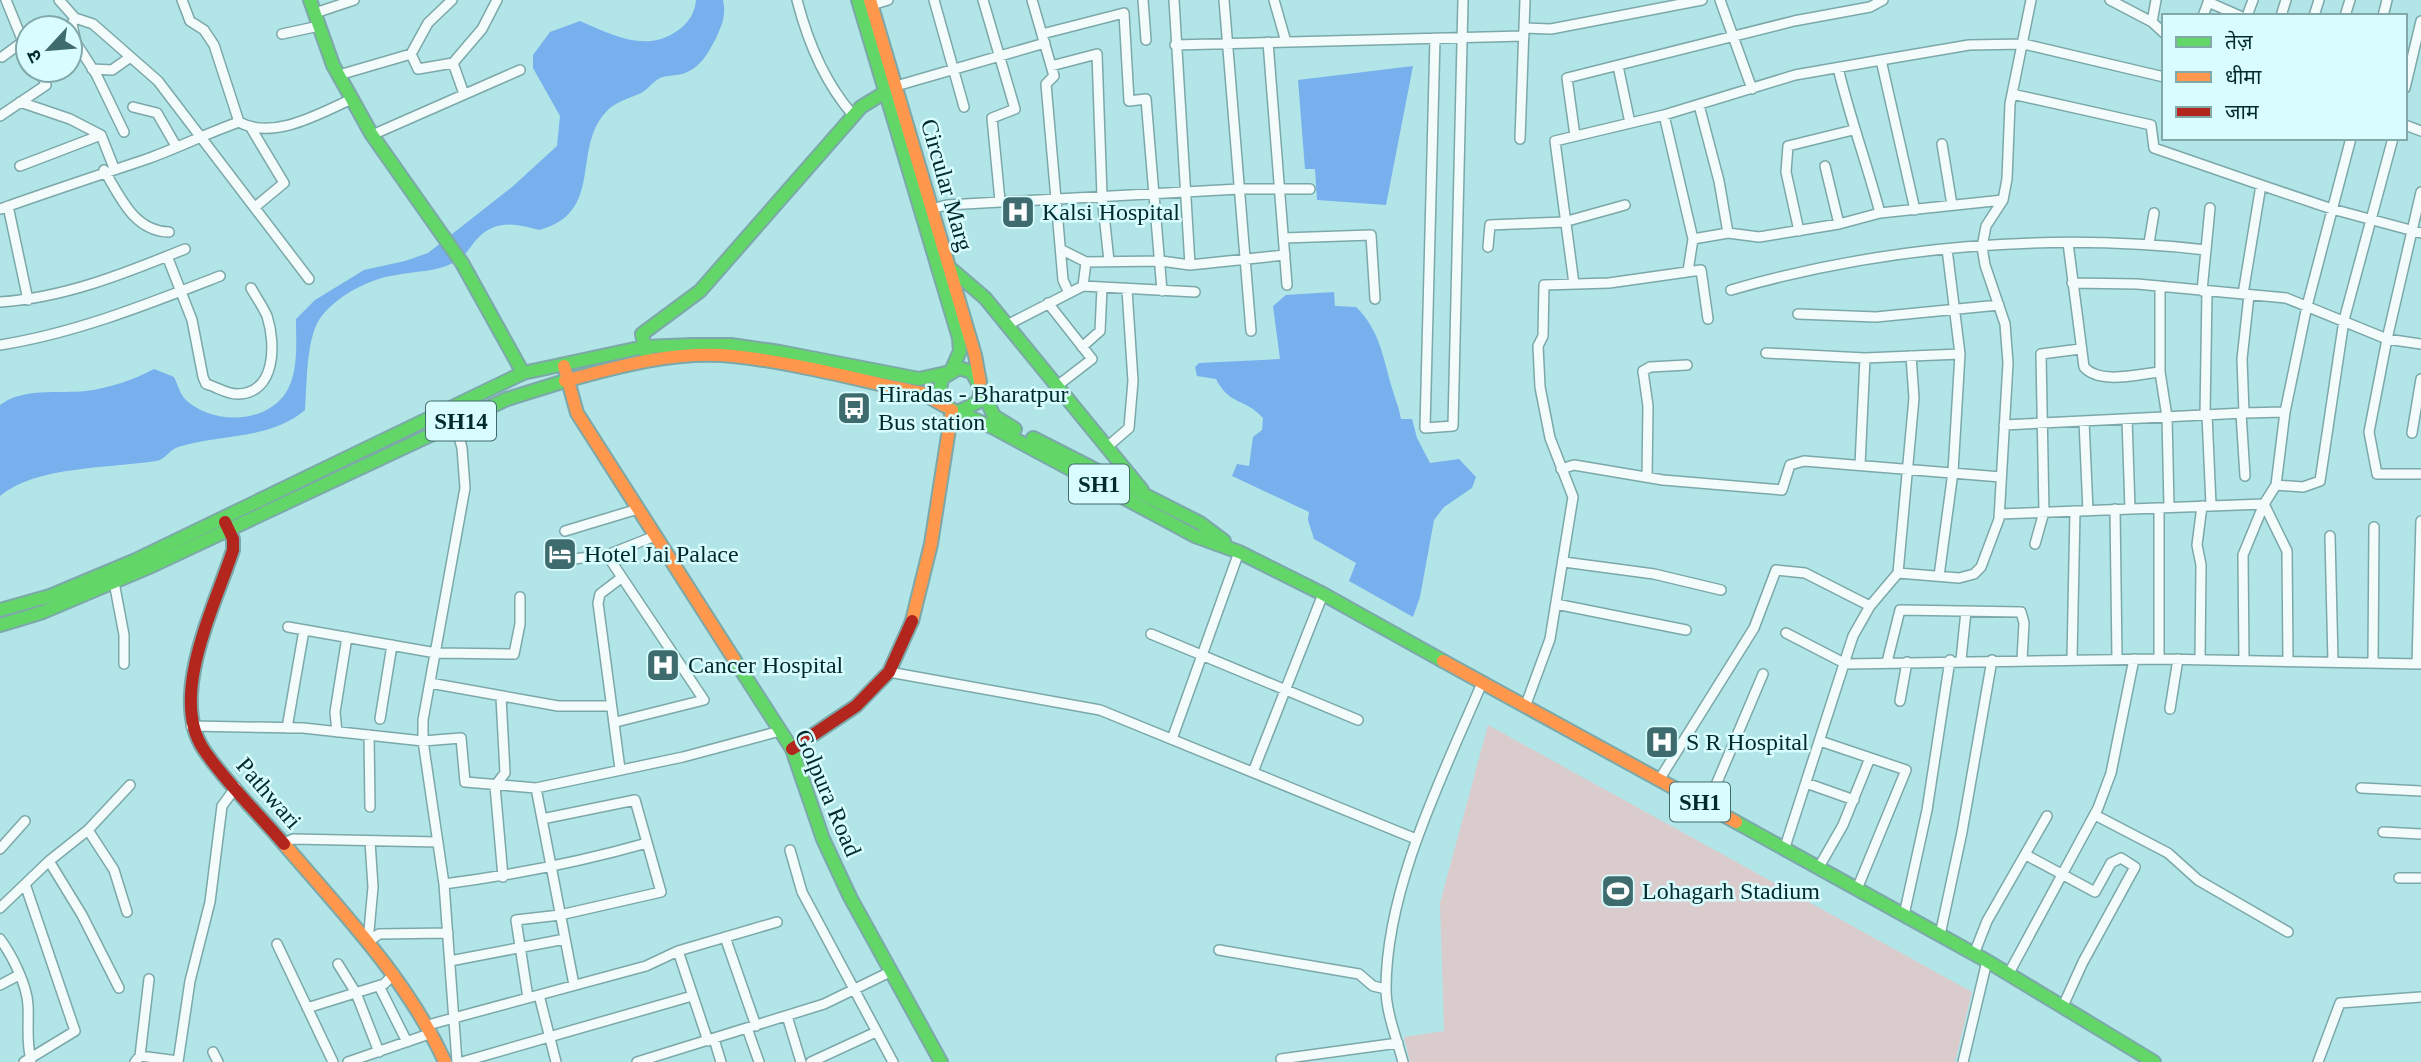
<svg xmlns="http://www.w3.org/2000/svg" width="2421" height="1062" viewBox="0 0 2421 1062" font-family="'Times New Roman','Noto Sans Devanagari',serif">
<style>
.green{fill:#dacccd}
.water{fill:#78afed}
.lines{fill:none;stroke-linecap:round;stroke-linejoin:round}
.street-casing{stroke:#7ca8a9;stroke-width:12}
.fast-casing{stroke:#7ca8a9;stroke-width:16}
.slow-casing{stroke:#7ca8a9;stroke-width:16}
.jam-casing{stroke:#7ca8a9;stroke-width:16}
.street{stroke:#f3fbfb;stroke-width:9}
.fast{stroke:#63d668;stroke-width:12}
.slow{stroke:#ff974d;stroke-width:12}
.jam{stroke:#b3261e;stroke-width:12}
.labels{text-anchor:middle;stroke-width:5;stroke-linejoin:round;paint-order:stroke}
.shield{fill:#d9fdfe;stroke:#416a6c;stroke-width:2}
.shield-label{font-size:23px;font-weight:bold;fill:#002b2d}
.street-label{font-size:24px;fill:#002b2d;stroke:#d9fdfe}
.poi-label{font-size:24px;fill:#002b2d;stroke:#d9fdfe;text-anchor:start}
</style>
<rect width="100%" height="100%" fill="#b1e5e7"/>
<path class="green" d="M1488 725 1972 992 1955 1062H1410L1404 1037 1444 1031 1440 903Z"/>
<path class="water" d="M696 0H723C726 14 723 23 717 36 709 52 700 69 682 74 675 76 667 75 660 78 652 82 647 91 639 94 627 99 615 102 606 112 571 149 605 213 539 230 518 224 497 219 479 237 469 247 467 256 453 263 436 272 415 271 396 275 369 279 335 296 319 320 306 341 307 385 305 410 270 440 220 434 178 447 169 450 165 460 156 461 111 468 35 466 0 496V405C24 387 58 394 86 391 110 388 133 380 154 369L174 377C178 385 180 395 187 401 213 424 264 424 285 394 299 374 296 343 296 319L315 300 364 270 405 261 428 253 512 187 557 146 560 116 533 68V55L550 32 580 21C612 35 646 53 677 31 688 24 695 13 696 0Z
M1413 66 1386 205 1317 200 1315 169H1305L1298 80Z
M1334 292 1335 306 1356 307C1380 330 1383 358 1392 388 1395 399 1399 407 1401 419H1412L1417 438 1430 463 1459 459 1476 477 1472 488 1444 507 1434 520 1420 597 1413 617 1349 581 1356 563 1314 539 1308 520 1309 512 1232 476 1237 464 1249 466 1253 437 1262 430 1263 418C1245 398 1230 406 1216 379L1197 376 1195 367 1199 363 1280 359 1273 306 1286 295Z"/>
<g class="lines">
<g class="street-casing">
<path id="street" d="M6 0 28 54
M59 0 75 18 93 24 158 81 309 279
M182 0 190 21 204 30 214 45 239 122
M452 0 428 23 411 54 418 69 453 63
M797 0C808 43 824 82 853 115
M934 0 964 107
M983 0 1015 109 992 118 1000 201
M1032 0 1054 76 1046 84 1063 280 1069 293
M1143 0 1146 40
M1174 0 1190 265
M1224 0 1251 331
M1274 0 1286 42
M1720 0 1752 89
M2110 0 2152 22 2164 33
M2208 2 2240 16
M872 5 888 0
M315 13 354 0
M2203 16 2209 0
M2247 16 2253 0
M2281 16 2286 0
M2314 16 2319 0
M2345 16 2350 0
M2383 16 2387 0
M2152 22 2156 0
M1524 28 1551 29 1702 0
M282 34 319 26
M1042 34 1124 13 1129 101 1146 99 1162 291
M1435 38 1425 428 1453 426 1463 0
M1268 42 1287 285
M76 43 96 74 124 132
M1175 45 1524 36
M70 50 76 43 72 24 75 18
M2 57 21 43
M1881 60 1969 45 2024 44 2164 77
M1051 66 1097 54 1102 196 1109 261
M1618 66 1630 123
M1838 68C1850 118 1867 164 1880 213
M92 69 112 70 129 58
M339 75 411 54
M896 86 1045 43
M2405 88 2421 21
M464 94 453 63 482 29 497 0
M2012 94 2151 125 2154 148 2261 185
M20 102 70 119 101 135 114 168
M1699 105 1719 181 1728 233
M133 107 157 113 176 146
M1664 115 1795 75 1881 60 1915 210
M0 116 46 85 41 73 44 70
M2405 125 2421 131
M251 128 284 183 255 207
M372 135 520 70
M1575 136 1567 78 1794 21 1870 7 1883 0
M1520 139 1525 0
M1942 144 1952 205
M20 166 101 135
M1825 166 1839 224
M104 170C121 198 134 231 169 232
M2421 192 2387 339 2369 432 2377 474H2421
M8 206 28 300
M0 209C48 192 96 176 144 160 176 149 207 133 239 122 274 141 320 113 352 99
M927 210 947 205 1239 189H1310
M1799 231 1786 172 1788 146 1853 130
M1284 238 1371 235 1375 299
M1693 239 1728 233 1759 237 1839 224 1880 213 2003 200
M2068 243 2084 367C2100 385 2138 374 2160 372
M2149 243 2154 213
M1488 247 1490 225 1564 222 1625 205
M1062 250 1086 262 1161 261 1190 265 1285 255
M167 256 192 320 203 377 206 384C217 387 226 394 237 394 276 394 276 344 267 316 263 307 256 297 251 288
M2072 283 2137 284 2286 298 2387 339 2421 344
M1574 284 1555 141 1664 115 1693 239 1688 271
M1083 286 1086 262
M2160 286V372L2167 417 2169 507
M1731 290C1883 246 2050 232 2206 250
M2202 291 2210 208
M2243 294 2261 185 2332 209 2421 233
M0 302C64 298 126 273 185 249
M1048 303 1092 359 1057 386
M1798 314 1876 317 1999 305
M1007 325 1083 286 1195 292
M0 345C76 333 148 304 220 276
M1082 347 1100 331 1102 288
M1766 353 1865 358 1960 354
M451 407 462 448 465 488 423 720V741L444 884 457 1062
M2241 413 2245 476
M2244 413 2285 412
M2205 415 2207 291
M2207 415 2211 505
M2127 419 2130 509
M2084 421 2088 511
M2004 425 2244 413 2242 359 2249 295
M2412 433 2421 379
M1107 447 1129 428 1133 381 1127 290
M1860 465 1865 358
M1561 469 1574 465 1663 480 1782 490 1790 465 1804 461 2001 477
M1647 477 1648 406 1643 371 1650 367 1687 365
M2276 485 2303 487 2320 481 2344 320 2393 138
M2115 509 2117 659
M1999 514 2264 504 2287 551 2288 661
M565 531 638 509
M2330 536 2333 662
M2035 544 2044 512 2041 354 2080 349
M565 560 607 555
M1564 562 1654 574 1721 590
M1898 573 1959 578 1974 574 1981 567 1999 519 2008 363 2005 324 1985 265 1982 247 1986 226 2003 200 2007 179 2010 104 2031 0
M1939 576 1953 472 1960 354 1947 249
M114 582 124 635V664
M1556 604 1686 630
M288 627 436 653 514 654 520 624V597
M1786 633 1846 664 2159 659 2421 664
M1151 634 1358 720
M2072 659 2075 511
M2159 659V508
M1961 660 1966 611
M2200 660 2201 565 2197 545 2202 506
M2244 660 2243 555 2264 504 2276 485 2285 412 2307 306 2351 138
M1887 662 1900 610 2021 612 2024 623 2022 660
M2373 663 2374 527
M2417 664 2421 521
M889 672 1100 710 1416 839
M430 683 558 706H611
M501 697 505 773 495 786 503 877
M1900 701 1907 662
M1525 707 1550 639 1573 497 1550 438 1540 387 1538 346 1543 336 1544 285 1609 283 1701 270 1708 319
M2170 709 2178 659
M380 719 392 645
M616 722 704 700 607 555 655 536
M191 726 303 728 423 741 461 738 465 782 536 788 683 757 780 731
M287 728 304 630
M337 732 335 712 347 637
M369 735 370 807
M1172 739 1239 552
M1820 741 1906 770 1857 889
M620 769 598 603 600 594 621 578
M1253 772 1323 594
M1659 780 1754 628 1776 570 1805 573 1870 606
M1806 783 1854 800
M536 788 574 985
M2361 788 2421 791
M1707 806 1763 674
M2095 815 2168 853 2198 880 2288 932
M88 830 114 870 127 912
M2383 832 2421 834
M284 843 293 839 438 842
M1785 847 1853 636 1870 606 1898 573 1914 398 1911 356
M0 849 25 821
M790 850 802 892 893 1062
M2026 855 2095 892 2111 863 2121 858 2135 867 2083 962 2063 1006
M49 861 82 915 119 988
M1819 867 1843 825 1870 758
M2399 878H2421
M444 884C513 875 580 862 647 843
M0 908 49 861 88 830 130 785
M1904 915 1927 810 1950 660
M1940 935 1962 832 1992 660
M725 937 756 1026
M0 939C12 955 27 985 28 1005 29 1024 26 1042 31 1060
M368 942 373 887 370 841
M368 942 379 934 448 933
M277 944 333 1062
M1219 950 1359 974 1373 986 1386 989
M678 951 708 1041
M1974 954 1987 921 2047 816
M450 961 565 939
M338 964 356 993 379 1052
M2009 973 2098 808 2111 773 2134 659
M0 985 19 975
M379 986 407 1042
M539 995 556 1062
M528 998 516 920 560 915 661 892 635 800 542 819
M307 1008 384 984 394 974
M787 1016 801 1062
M428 1025 646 966 678 951 777 922
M747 1028 759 1062
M714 1039 721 1062
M213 1052 218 1062
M140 1056 178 1061
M1281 1059 1398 1043
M24 1062 75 1031 25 884
M135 1062 140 1056 149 979
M178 1062 190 981 210 902 222 806 236 787
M348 1062 432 1033
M462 1062 692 996
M637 1062 824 1004 892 971
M811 1062 876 1032
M1403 1062C1397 1039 1386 1013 1386 989 1386 887 1443 775 1482 683
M1963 1062 1987 961
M2318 1062 2340 1003 2421 997"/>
</g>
<g class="fast-casing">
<path id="fast" d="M310 0 333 65 372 135 462 263 523 373
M858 0 959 338 960 351 952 369
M950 268 985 298 1142 490
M646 354 642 334 700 291 861 107 892 88
M981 389 994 416 1015 429
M960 411 978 402 981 389 972 372 959 368 942 378 939 396 947 407 994 428 1195 536 1239 552 1323 594 1443 661
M1033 438 1200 523 1224 541
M0 610 50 596 136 560 523 373 644 347 692 345H731L780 352 919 379 946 373
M0 625 43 612 147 568 507 399 565 381
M734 659 792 749 823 839 850 897 941 1062
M1736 822 1987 961 2154 1062"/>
</g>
<g class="slow-casing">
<path id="slow" d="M870 0 975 355 980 382
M564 366 577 413 734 659
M565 381C619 366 677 350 733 356 793 362 862 381 922 393L945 406
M912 621 931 544 952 410
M1443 661 1736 822
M284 844C343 913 407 979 445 1062"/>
</g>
<g class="jam-casing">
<path id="jam" d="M225 522 233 539V550C215 606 168 697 204 750 226 783 258 813 284 844
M792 749 856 706 889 672 912 621"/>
</g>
<use href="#street" class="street"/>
<use href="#fast" class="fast"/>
<use href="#slow" class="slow"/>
<use href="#jam" class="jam"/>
</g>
<defs>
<g id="hospital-square" transform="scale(1.75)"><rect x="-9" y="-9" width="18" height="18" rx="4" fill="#3e6c6e" stroke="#d9fdfe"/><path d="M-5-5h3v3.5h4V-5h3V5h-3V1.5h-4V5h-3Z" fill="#fff"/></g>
<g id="bus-square" transform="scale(1.75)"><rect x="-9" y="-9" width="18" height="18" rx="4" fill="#3e6c6e" stroke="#d9fdfe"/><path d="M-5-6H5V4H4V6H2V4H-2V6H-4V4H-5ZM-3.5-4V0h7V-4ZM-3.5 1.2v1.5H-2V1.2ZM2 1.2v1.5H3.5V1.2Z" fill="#fff"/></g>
<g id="hotel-square" transform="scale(1.75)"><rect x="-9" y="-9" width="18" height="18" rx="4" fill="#3e6c6e" stroke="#d9fdfe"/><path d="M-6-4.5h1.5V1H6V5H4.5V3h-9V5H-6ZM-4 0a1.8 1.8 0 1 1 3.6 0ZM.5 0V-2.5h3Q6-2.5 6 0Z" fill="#fff"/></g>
<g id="stadium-square" transform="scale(1.75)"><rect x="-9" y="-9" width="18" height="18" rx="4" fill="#3e6c6e" stroke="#d9fdfe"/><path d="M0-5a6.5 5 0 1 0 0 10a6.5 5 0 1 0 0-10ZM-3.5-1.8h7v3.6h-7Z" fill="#fff"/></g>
</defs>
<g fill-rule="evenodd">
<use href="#hospital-square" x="1018" y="212"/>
<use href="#bus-square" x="854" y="408"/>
<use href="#hotel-square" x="560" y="554"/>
<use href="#hospital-square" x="663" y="665"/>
<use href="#hospital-square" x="1662" y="742"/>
<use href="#stadium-square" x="1618" y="891"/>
</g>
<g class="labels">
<g class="shield">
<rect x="426" y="401.5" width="70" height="39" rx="5"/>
<rect x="1069" y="464.5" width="60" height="39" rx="5"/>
<rect x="1670" y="782.5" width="60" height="39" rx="5"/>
</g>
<g class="shield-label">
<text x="461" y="429">SH14</text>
<text x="1099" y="492">SH1</text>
<text x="1700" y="810">SH1</text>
</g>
<g class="street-label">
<text transform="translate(947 185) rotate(74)" y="8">Circular Marg</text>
<text transform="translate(269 793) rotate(49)" y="8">Pathwari</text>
<text transform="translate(828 793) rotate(67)" y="8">Golpura Road</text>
</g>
<g class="poi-label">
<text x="1042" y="220">Kalsi Hospital</text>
<text x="878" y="402">Hiradas - Bharatpur<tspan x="878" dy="28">Bus station</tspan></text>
<text x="584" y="562">Hotel Jai Palace</text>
<text x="688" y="673">Cancer Hospital</text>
<text x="1686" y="750">S R Hospital</text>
<text x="1642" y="899">Lohagarh Stadium</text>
</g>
</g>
<rect x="2162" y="14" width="245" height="126" fill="#d9fdfe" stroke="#82a9aa" stroke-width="2"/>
<rect x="2176" y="37" width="35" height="10" fill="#63d668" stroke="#82a9aa" stroke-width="2"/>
<text x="2225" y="49" font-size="21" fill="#002b2d">तेज़</text>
<rect x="2176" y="72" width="35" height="10" fill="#ff974d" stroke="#82a9aa" stroke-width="2"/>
<text x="2225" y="84" font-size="21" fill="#002b2d">धीमा</text>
<rect x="2176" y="107" width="35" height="10" fill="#b3261e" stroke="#82a9aa" stroke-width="2"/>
<text x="2225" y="119" font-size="21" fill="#002b2d">जाम</text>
<g transform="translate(49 49) rotate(244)"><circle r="33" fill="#d9fdfe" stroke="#82a9aa" stroke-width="2"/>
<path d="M0-5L12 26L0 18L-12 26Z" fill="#3e6c6e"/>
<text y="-10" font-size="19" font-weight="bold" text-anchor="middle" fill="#002b2d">उ</text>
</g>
</svg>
